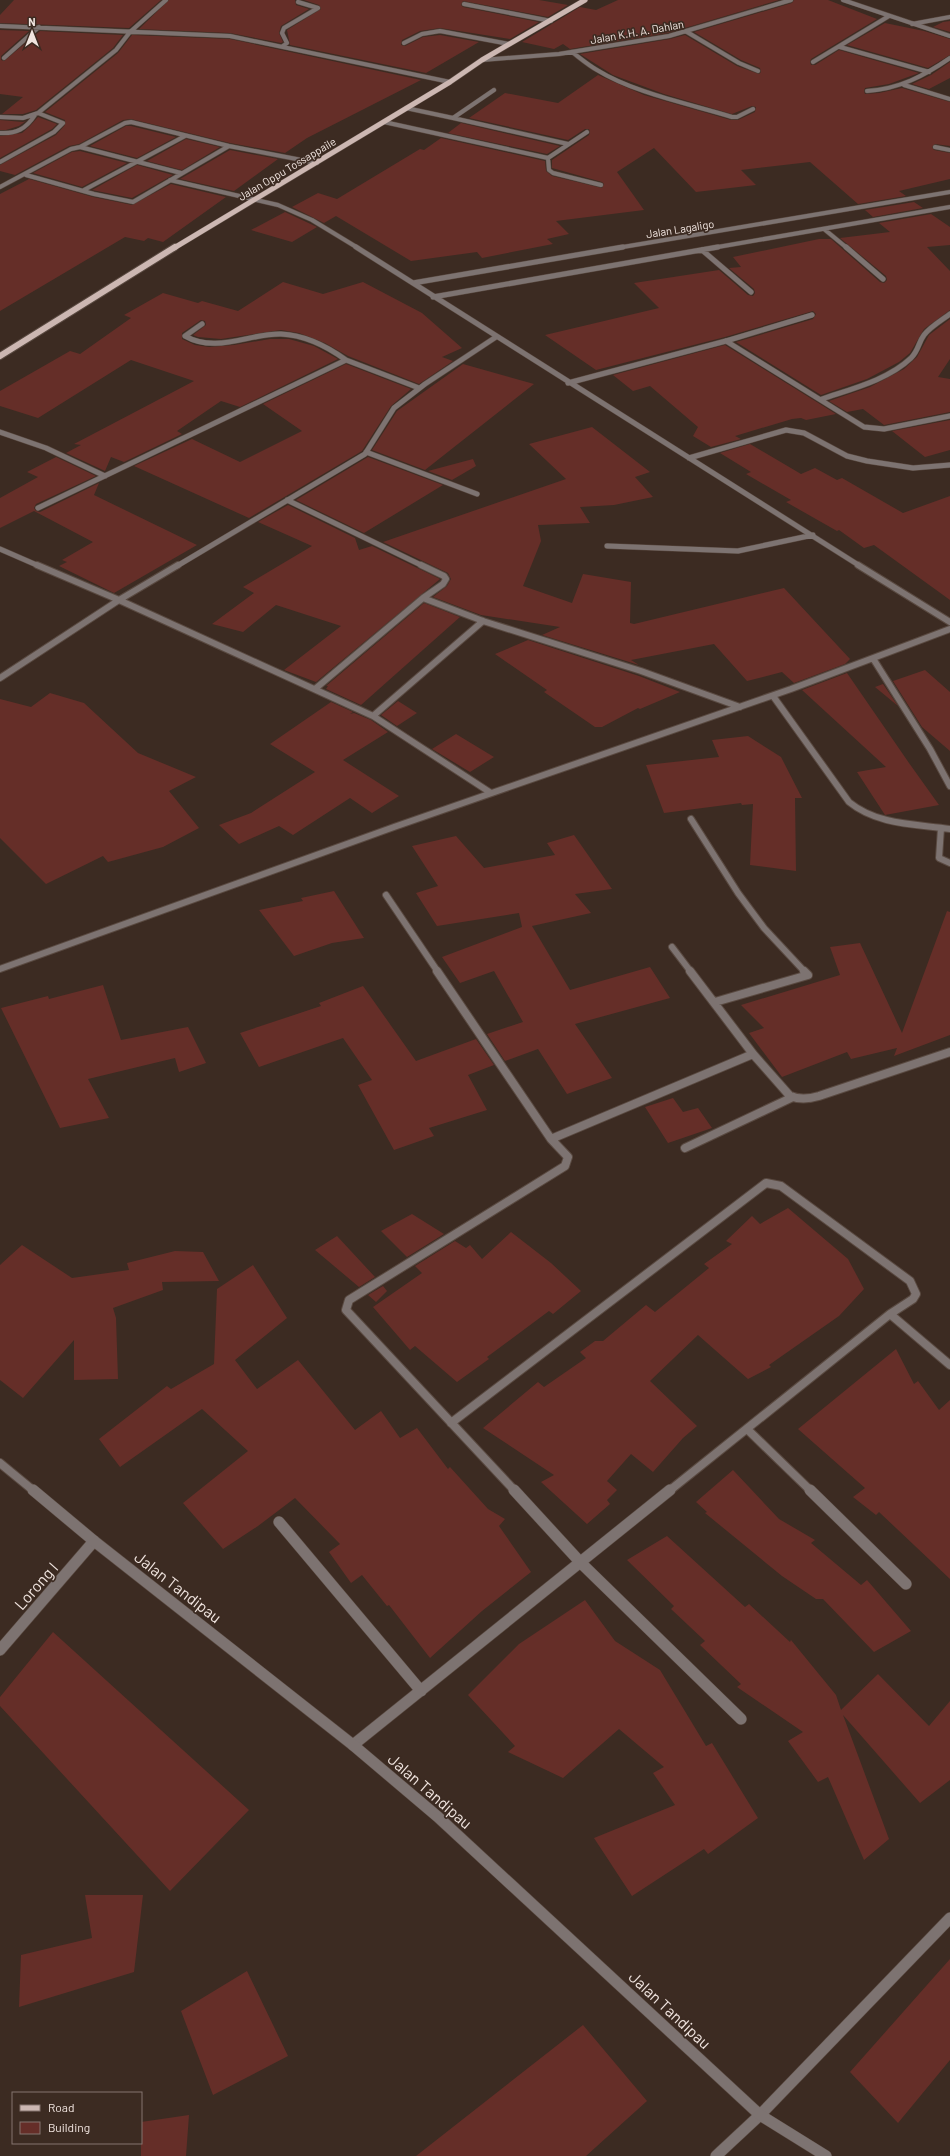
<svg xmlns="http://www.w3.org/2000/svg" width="950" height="2156" viewBox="0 0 950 2156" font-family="Barlow,sans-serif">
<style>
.building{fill:#652e28}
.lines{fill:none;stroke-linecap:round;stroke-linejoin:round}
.minor-far4-casing{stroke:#594940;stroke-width:5}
.minor-far3-casing{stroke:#594940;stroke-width:6}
.minor-far2-casing{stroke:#594940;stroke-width:8}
.minor-far1-casing{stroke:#594940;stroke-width:10}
.minor-casing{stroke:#594940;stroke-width:12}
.tertiary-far1-casing{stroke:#594940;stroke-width:10}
.tertiary-casing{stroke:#594940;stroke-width:12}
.primary-far1-casing{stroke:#594940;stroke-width:6}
.primary-casing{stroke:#594940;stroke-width:8}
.minor-far4{stroke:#7d7371;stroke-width:4}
.minor-far3{stroke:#7d7371;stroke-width:5}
.minor-far2{stroke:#7d7371;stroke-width:6}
.minor-far1{stroke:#7d7371;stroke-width:8}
.minor{stroke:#7d7371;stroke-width:11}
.tertiary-far1{stroke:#7d7371;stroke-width:8}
.tertiary{stroke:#7d7371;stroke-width:11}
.primary-far1{stroke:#ccb7b2;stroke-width:5}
.primary{stroke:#ccb7b2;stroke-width:6}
.labels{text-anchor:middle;stroke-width:3.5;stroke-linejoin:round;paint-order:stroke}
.far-street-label{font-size:11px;fill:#f1e5e0;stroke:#3c2b22}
.near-street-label{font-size:16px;fill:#f1e5e0;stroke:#3c2b22}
</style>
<rect width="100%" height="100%" fill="#3c2b22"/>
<path class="building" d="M14 0H161L129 28 0 23V15Z
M169 0H295L296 5 309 9 281 26 279 33 283 42 281 43 230 33 139 29Z
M304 0H539L568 5 548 17 463 1 461 5 463 7 539 22 510 39 440 28 420 31 402 40 401 45 405 46 423 37 440 35 479 42 426 73 290 45 287 30 321 9 319 5Z
M618 0H779L668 33 570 49 563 44 554 49 522 42 580 7 596 10Z
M794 0H828L877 19 811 59 810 62 811 65H815L839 50 919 73 889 84 865 88 864 91 865 94 879 93 902 88 950 102V146L935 144 932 147 934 150 950 153V179L899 191 906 196 858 204 810 162 741 170 756 185 696 192 654 148 617 172 644 210 556 221 569 234 547 239 553 244 482 258 477 252 411 261 336 216 324 223 292 207 318 193 337 199 420 149 424 150 441 138 545 161 546 171 552 176 602 188 604 184 602 182 552 168V160L589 135 590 132 589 129H585L568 140 469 118 505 93 558 103 598 75 644 95 731 120H738L755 112 756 107 752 106 732 114 664 94 613 75 580 54 670 39 685 35 737 66 759 74 761 72 760 68 741 60 694 32 792 3Z
M950 21V32L933 27 943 22Z
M885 23 924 31 950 39V55L928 68 847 45Z
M0 30 29 31 1 56V60L4 61 40 31 123 35 113 48 36 110 23 114H2L23 97 0 94Z
M132 35 230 39 421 80 307 138 285 153 230 143 131 119 123 120 79 144 69 146 15 175 0 171V165L56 135 65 125V120L45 112 118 53Z
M950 62V78L929 89 912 84 931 75Z
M38 117 57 124 52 129 0 158V136L22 133 30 126Z
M0 120 23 122 26 121 19 126 6 130H0Z
M461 123 560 146 547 154 448 133Z
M126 126H131L176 137 137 158 90 146Z
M186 139 220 147 182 170 147 161Z
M230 150 278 159 234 191 180 179Z
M80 151 127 163 82 187 33 173 72 152Z
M137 165 173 175 132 198 92 190Z
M29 179 93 197 132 205 171 184 226 197 163 242 148 238 144 241 125 237 0 311V194Z
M914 202 923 208 873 217 865 210Z
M285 212 317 227 292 242 251 230Z
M931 214 950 227V245L927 247 950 271V310L924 329 910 353 899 362 867 379 821 395 736 342 813 319 816 314 813 311 725 337 596 370 545 335 659 308 634 283 719 270 748 295 753 296 755 293 754 289 729 268 741 267 733 257 819 239H831L880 282 884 283 887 280 886 276 840 238 890 232 879 223Z
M283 282 323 294 363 282 422 313 462 348 442 357 453 361 419 384 348 356 325 343 299 333 281 330 221 339 198 337 193 335 206 325 205 321 201 320 182 333V339L195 345 209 347 234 345 270 339H289L314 346 338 359 240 407 221 401 177 431 182 434 124 462 111 457 105 471 66 453 81 445 74 444 194 381 131 360 38 418 0 406V391L70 351 80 354 131 318 124 315 163 293 198 303 202 301 238 311Z
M950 319V359L938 377 950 379V412L884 425 863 409 847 412 829 401 870 387 904 369 917 357 929 335Z
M725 345 836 414 806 420 801 418 792 419 735 436 741 439 711 447 693 436 698 427 650 386 633 391 613 375Z
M346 364 411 389 391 406 362 451 249 518 134 466 192 439 240 462 302 431 263 404Z
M463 364 534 384 425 470 372 450 397 411Z
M950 420V450L925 457 892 431Z
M592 427 650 472 635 477 653 497 614 505 580 507 590 523 538 525 541 541 523 586 572 603 583 574 631 582 630 623 634 624 784 588 850 659 845 664 794 683 782 672 747 681 714 644 631 660 639 665 542 635 560 627 481 615 433 597 447 586 451 579 448 573 383 542 566 479 529 444Z
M750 444 801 474 815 468 837 480 842 478 903 513 950 496V600L874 545 864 548 839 530 837 531 786 502 791 500 746 474 751 472 720 453Z
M56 457 96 476 36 504 34 508 36 511 40 512 99 483 94 495 197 545 114 593 59 566 67 562 62 560 93 542 34 511 0 528V498L38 477 27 472Z
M368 457 443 485 364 533 296 500Z
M473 459 476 466 452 480 428 471Z
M288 505 355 538 359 550 372 546 440 579 316 682 284 670 341 626 276 605 243 632 212 624 254 593 243 587 312 546 258 522Z
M424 603 460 617 361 705 326 689 328 686H326Z
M528 640 639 676 680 692 640 709 638 708 602 727H595L544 692 547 690 495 654Z
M925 670 950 692V751L922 727 893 681Z
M847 673 909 763 939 805 885 815 857 772 886 767 802 690Z
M883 684 898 706 875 687Z
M50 693 84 703 138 753 196 777 169 791 199 828 163 847 108 862 103 856 46 884 0 838V699L31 707Z
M398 701 417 713 397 726 381 715Z
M331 702 353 712 350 714 354 713 371 720 388 732 343 760 399 796 372 813 350 798 293 835 279 826 239 844 219 825 251 813 315 772 270 744Z
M456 734 494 757 470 772 432 749Z
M748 736 781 757 802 798H795L796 871 750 865 753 804 742 805 741 803 664 813 646 765 719 757 712 740Z
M574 835 612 889 575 894 591 913 532 926 570 990 650 967 670 998 575 1024 612 1078 567 1094 538 1049 505 1061 487 1034 523 1022 494 971 460 983 442 957 522 927 519 913 437 926 416 893 438 886 412 846 456 836 484 868 555 855 547 843Z
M334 891 364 938 332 943 294 956 259 910 303 901 301 898Z
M947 911 950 912V1035L894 1056 897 1048 851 1059 847 1052 782 1077 749 1033 764 1028 741 1005 840 975 830 947 860 943 902 1033Z
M103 985 121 1040 188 1027 206 1063 179 1072 175 1058 88 1079 109 1118 60 1128 1 1008 48 996 49 999Z
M363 986 416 1061 476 1039 494 1065 468 1075 487 1110 429 1128 434 1136 394 1150 358 1085 372 1080 343 1038 259 1067 240 1033 321 1006 319 1003Z
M673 1098 683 1112 698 1108 712 1128 668 1143 645 1107Z
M788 1208 848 1259 864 1289 839 1316 769 1365 771 1367 748 1379 698 1335 650 1381 697 1426 683 1438 653 1472 631 1454 607 1481 617 1490 607 1500 610 1504 587 1524 541 1482 554 1475 483 1428 538 1382 544 1387 586 1358 580 1352 595 1341H603L646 1305 655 1312 709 1268 704 1264 732 1244 726 1241 752 1216 760 1224Z
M412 1214 444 1234 407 1257 381 1231Z
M511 1232 551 1263 581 1291 553 1314 549 1311 487 1357 489 1359 457 1382 415 1346 410 1350 373 1307 422 1273 415 1266 455 1241 466 1248 470 1245 482 1259Z
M337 1236 375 1277 359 1287 315 1250Z
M22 1245 72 1278 129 1270 127 1263 175 1251 203 1252 219 1281 162 1282 163 1290 113 1308 116 1318 118 1379 74 1380V1340L23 1398 0 1380V1265Z
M253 1265 287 1318 235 1360 257 1389 298 1360 355 1430 381 1411 400 1438 417 1428 448 1469 450 1467 488 1509 505 1519 499 1526 531 1572 482 1611 430 1658 389 1605 387 1606 362 1575 351 1583 329 1552 340 1544 295 1498 258 1526 223 1549 183 1503 248 1451 202 1409 120 1467 99 1439 167 1386 171 1389 214 1364 217 1289Z
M383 1286 387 1291 376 1302 368 1295Z
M896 1349 914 1384 918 1381 939 1410 950 1400V1579L879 1512 876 1515 853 1497 865 1488 798 1429Z
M733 1470 779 1519 815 1540 811 1543 861 1585 867 1580 911 1631 874 1652 823 1599H816L782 1576 705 1513 707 1512 696 1502Z
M667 1536 745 1607 749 1604 790 1642 791 1640 836 1695 841 1710 878 1674 929 1726 950 1701V1780L920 1803 843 1715 889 1839 864 1860 828 1777 818 1782 788 1741 803 1732 737 1687 741 1684 700 1645 705 1641 671 1609 674 1606 627 1560Z
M585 1600 615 1641 660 1670 706 1746 712 1743 758 1818 708 1854 704 1849 632 1896 594 1838 675 1805 653 1773 664 1767 619 1729 563 1778 508 1752 515 1746 468 1695 519 1644Z
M53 1632 249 1810 170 1891 0 1706V1697Z
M85 1895H143L134 1972 19 2007 21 1955 92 1938Z
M950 1959V2060L898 2123 850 2072Z
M247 1971 288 2056 213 2095 181 2011Z
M583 2025 647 2101 586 2156H416Z
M189 2115 186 2156H141V2122Z"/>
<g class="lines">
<g class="minor-far4-casing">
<path id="minor-far4" d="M843 0 950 36
M464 4 551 21
M912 24 950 17
M0 26 230 36 450 82
M687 32 739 63 758 71
M404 43 422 34 440 31 509 44
M283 46 287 43 282 33 284 28 318 8 298 2
M840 47 929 72
M572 52C580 58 588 65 597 70 634 93 690 104 732 117H737L753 109
M4 58 39 27
M482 60 559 54 669 36 791 0
M813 62 889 16
M904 85 950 99
M867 91C899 89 924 76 950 58
M406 108 453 118 494 90
M0 117 23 118 38 113 116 50 130 32 166 0
M453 118 568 144
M384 122 548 158 587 132
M0 133C16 134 26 129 35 115
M80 147 181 173
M935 147 950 150
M548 158 549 170 553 173 601 185
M0 162 54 132 63 123 38 113
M26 175 94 194 133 202 229 146
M170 180 278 205 312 220 358 248
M0 187 71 149 80 147 125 123 131 122 229 146 317 163
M84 190 185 136
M824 229 847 248
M617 248 950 192
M712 248 950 207"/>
</g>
<g class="minor-far3-casing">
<path id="minor-far3" d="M356 247 860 566
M846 247 883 279
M702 250 751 292
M413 283 623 247
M433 297 718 247
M202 324 185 336C216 354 250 333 281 334 304 335 328 347 346 360
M726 341 864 427 884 429 950 416
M568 383 726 341 812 315
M822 399C851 389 888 380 911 358 919 350 918 343 924 335 930 327 942 320 950 314
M0 432 46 448 105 476
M366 452 477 494
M689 458 786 430 804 433 847 456 867 461 913 468 950 465
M287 500 423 566
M38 508 346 360 419 388
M607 546 738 551 813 535
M0 549 39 566
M177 566 365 454 394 408 425 384 496 337"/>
</g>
<g class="minor-far2-casing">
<path id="minor-far2" d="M37 565 119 600 373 716 483 621
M858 565 950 622
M423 598 483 621 641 671 740 707
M874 660 930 749 950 786
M0 678 119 600 178 565
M315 689 423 598 443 584 446 579 444 576 421 565
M773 696 849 802C877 825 915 824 950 829
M373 716 491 793
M691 819 738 893 764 928 805 972
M941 828 939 858 950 863
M386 895 438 972
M672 947 691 972
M0 969 394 827 791 689 950 629"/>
</g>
<g class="minor-far1-casing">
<path id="minor-far1" d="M437 971 551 1139 753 1054
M690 971 753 1054 790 1096C800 1100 809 1099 819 1096L950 1052
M715 1002 808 975 804 971
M685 1148 793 1097
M890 1314 950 1365
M451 1423 766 1183 781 1186 910 1281 916 1294 913 1299 890 1314 669 1491
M747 1429 811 1491
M515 1491 346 1310 349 1300 565 1166 568 1157 551 1139"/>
</g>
<g class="minor-casing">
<path id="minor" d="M514 1490 581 1563 741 1719
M810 1490 906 1584
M279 1522 421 1691
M0 1650 94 1541
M353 1745 670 1490
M716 2156 760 2115 950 1918"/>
</g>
<g class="tertiary-far1-casing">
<path id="tertiary-far1" d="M0 1463 34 1491"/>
</g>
<g class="tertiary-casing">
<path id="tertiary" d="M33 1490 94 1541 353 1745 438 1817 760 2115 826 2156"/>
</g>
<g class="primary-far1-casing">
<path id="primary-far1" d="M174 248 450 82 482 60 585 0"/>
</g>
<g class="primary-casing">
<path id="primary" d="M0 356 175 247"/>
</g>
<use href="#minor-far4" class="minor-far4"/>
<use href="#minor-far3" class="minor-far3"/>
<use href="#minor-far2" class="minor-far2"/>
<use href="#minor-far1" class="minor-far1"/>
<use href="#minor" class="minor"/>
<use href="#tertiary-far1" class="tertiary-far1"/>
<use href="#tertiary" class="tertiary"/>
<use href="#primary-far1" class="primary-far1"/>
<use href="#primary" class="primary"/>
</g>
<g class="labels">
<g class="far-street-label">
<text transform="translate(637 32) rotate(-10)" y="4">Jalan K.H. A. Dahlan</text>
<text transform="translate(287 169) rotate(-31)" y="4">Jalan Oppu Tossappaile</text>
<text transform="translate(680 229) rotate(-9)" y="4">Jalan Lagaligo</text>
</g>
<g class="near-street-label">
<text transform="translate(36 1586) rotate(-49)" y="6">Lorong I</text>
<text transform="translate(178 1587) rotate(38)" y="6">Jalan Tandipau</text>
<text transform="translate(430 1791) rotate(41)" y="6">Jalan Tandipau</text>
<text transform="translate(670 2010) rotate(43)" y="6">Jalan Tandipau</text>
</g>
</g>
<rect x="12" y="2092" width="130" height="52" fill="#3c2b22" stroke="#84756e"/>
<rect x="20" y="2105" width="20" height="6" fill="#ccb7b2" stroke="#84756e"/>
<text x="48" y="2112" font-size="12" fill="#f1e5e0">Road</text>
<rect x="20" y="2122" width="20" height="12" fill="#652e28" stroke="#84756e"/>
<text x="48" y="2132" font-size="12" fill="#f1e5e0">Building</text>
<g transform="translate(32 32)" stroke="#3c2b22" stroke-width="3" paint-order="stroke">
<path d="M0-3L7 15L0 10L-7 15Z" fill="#f1e5e0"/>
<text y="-6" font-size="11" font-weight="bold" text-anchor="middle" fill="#f1e5e0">N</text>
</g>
</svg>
